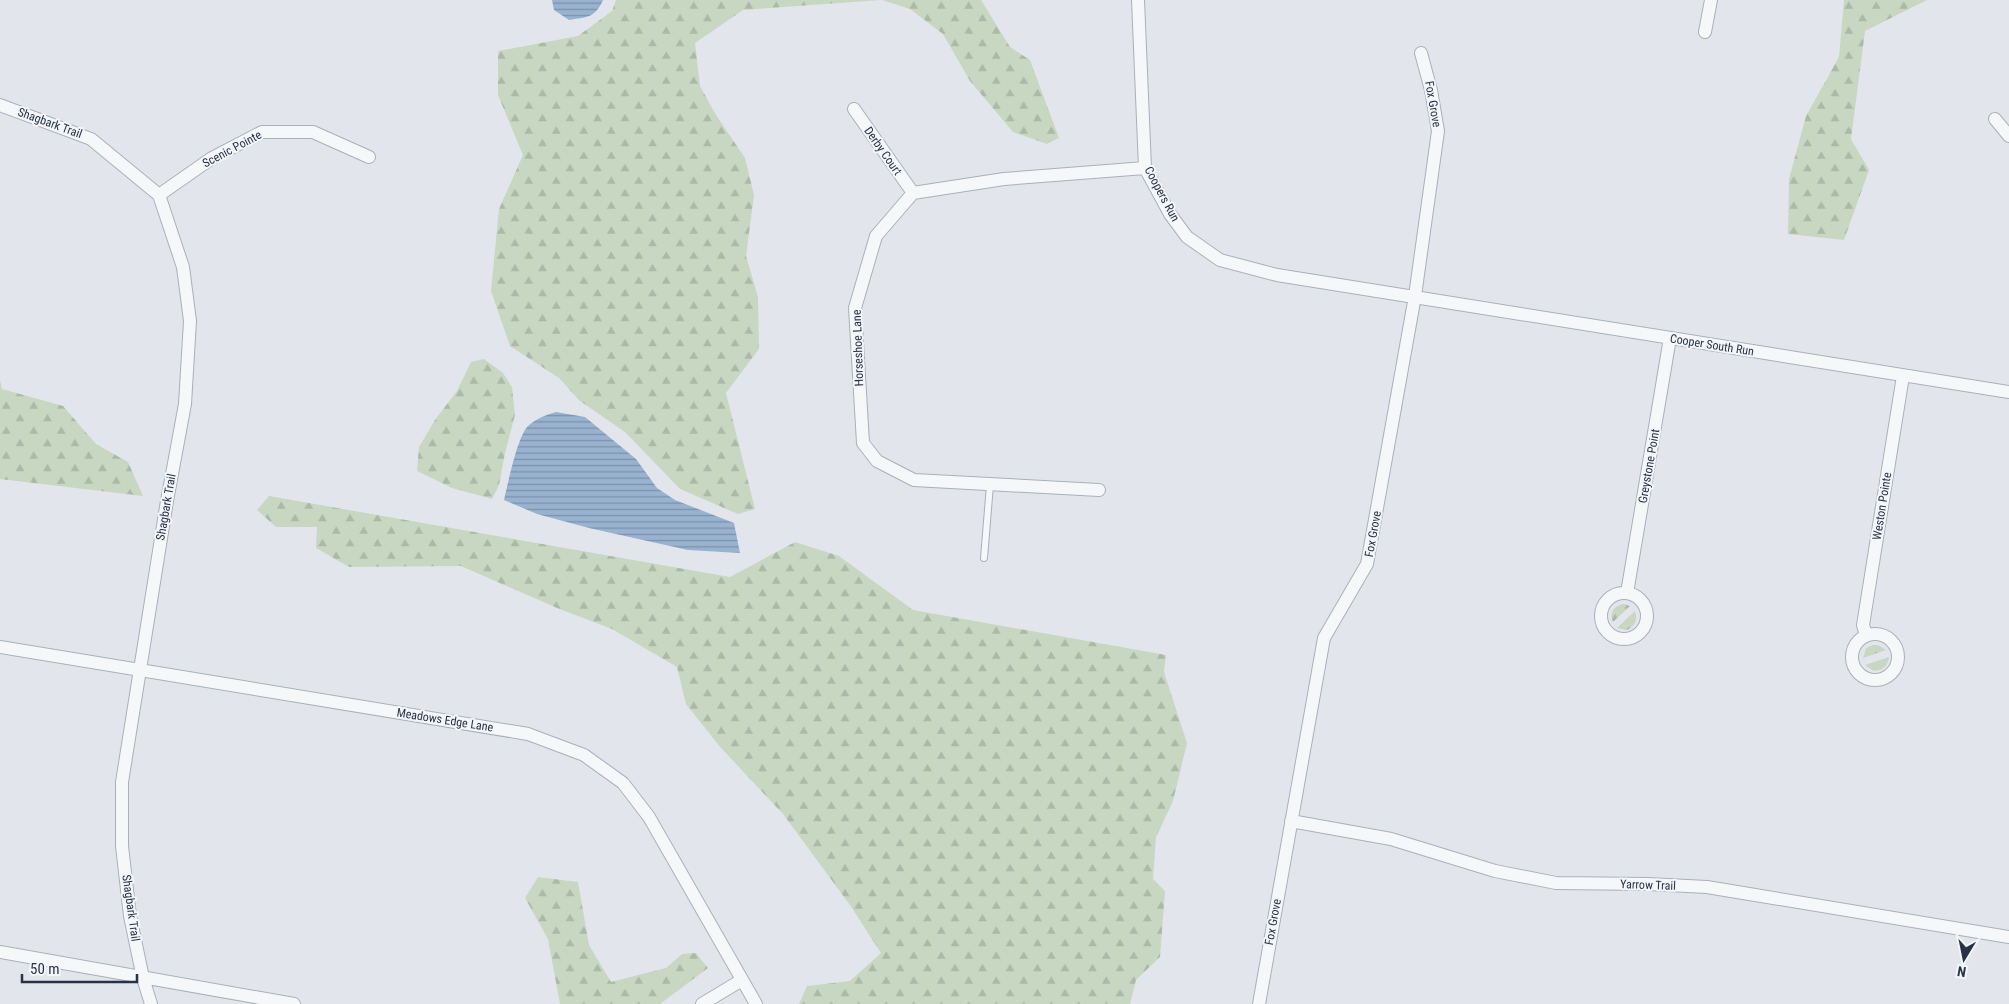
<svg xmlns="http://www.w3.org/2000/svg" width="2009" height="1004" viewBox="0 0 2009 1004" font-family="'Roboto Condensed',sans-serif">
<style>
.forest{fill:url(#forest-firs)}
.water{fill:url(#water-rules)}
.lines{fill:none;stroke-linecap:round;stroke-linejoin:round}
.service-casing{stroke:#aab0ba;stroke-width:8}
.minor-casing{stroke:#aab0ba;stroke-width:14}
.service{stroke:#f5f7f9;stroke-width:6}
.minor{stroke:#f5f7f9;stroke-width:12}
.labels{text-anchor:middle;stroke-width:4;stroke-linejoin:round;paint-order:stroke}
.street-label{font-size:12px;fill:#283246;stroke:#f2f5f9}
</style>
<defs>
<pattern id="forest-firs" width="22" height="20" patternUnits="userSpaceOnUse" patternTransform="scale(1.25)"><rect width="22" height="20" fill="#c7d7c2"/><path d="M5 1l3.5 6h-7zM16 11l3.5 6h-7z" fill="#abb9a8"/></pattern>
<pattern id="water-rules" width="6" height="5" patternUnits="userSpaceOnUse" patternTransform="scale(1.25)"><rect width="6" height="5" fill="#99b2cf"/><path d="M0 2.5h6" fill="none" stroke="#7d91aa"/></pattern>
</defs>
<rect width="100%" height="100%" fill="#e2e6ec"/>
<path class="forest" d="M616 0H881L743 10 695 43 700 86 716 115 745 158 754 195 746 256 758 297 759 349 726 393 755 509 738 514 680 489 625 432 580 401 559 378 510 346 491 291 499 209 523 155 498 95V51L578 36 612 11Z
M882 0H981L1010 47 1030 60 1059 138 1047 144 1013 132 970 81 943 34 910 9Z
M1844 0H1927L1865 31 1851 139 1869 170 1844 240 1788 234 1789 179 1806 116 1839 57Z
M484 359 503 373 512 387 515 415 505 453 499 485 492 499 452 488 417 471 419 447 435 420 457 391 471 362Z
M0 380 2 389 63 406 96 444 128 462 143 496 0 479Z
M269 496 730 577 795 542 839 556 913 610 1166 655 1164 672 1187 743 1173 801 1156 837 1153 879 1165 891 1160 957 1136 980 1130 1004H799L807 986 850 981 881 953 850 905 783 814 721 748 686 704 677 667 612 629 557 608 461 566 349 567 316 548 317 527H276L257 510Z
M1624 604 1630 606 1613 622C1609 613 1614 605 1624 604Z
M1635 611C1638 619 1635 626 1627 630L1617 628Z
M1873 645H1878L1886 650 1863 658 1866 648Z
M1889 657C1888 666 1883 670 1874 671L1865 665Z
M538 877 578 882 589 945 611 982 666 968 682 954 696 953 708 968 660 1004H560L548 939 525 898Z"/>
<path class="water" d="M552 0H603C595 18 587 17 569 20L554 10Z
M556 412 585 417 636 459 657 488 675 500 734 523 740 553 688 550 589 528 537 514 504 500C508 484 517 437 528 426 536 419 545 415 556 412Z"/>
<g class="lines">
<g class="service-casing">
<path id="service" d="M984 558 990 485"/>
</g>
<g class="minor-casing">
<path id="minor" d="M1138 0 1145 168 1170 214 1187 237 1220 260 1277 275 2009 392
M1705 32 1711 0
M0 105 91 139 159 195 183 267 190 321 185 404 167 501 122 782V846L130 916 143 978 151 1004
M854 109 913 193
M1995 119 2009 136
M159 195 212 158 262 132H313L369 157
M1099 490 914 480 877 461 863 443 855 308 876 236 913 193 1004 179 1145 168
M1601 616a23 23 0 1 1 46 0a23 23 0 1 1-46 0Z
M1627 593 1670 338
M1852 657a23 23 0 1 1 46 0a23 23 0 1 1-46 0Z
M1866 635 1863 625 1903 376
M0 647 528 734 584 755 623 783 649 817 756 1004
M1291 821 1391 839 1495 871 1556 883 1648 884 1707 887 2009 937
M0 952 294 1004
M702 1004 742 980
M1259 1004 1324 638 1367 564 1415 296 1438 131 1431 90 1421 53"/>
</g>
<use href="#service" class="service"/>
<use href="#minor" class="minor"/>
</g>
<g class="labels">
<g class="street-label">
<text transform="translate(1433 104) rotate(80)" y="4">Fox Grove</text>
<text transform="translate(50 123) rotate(20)" y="4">Shagbark Trail</text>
<text transform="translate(232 149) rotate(-28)" y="4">Scenic Pointe</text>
<text transform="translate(883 151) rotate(55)" y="4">Derby Court</text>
<text transform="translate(1162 194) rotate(62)" y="4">Coopers Run</text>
<text transform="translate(1712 345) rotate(9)" y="4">Cooper South Run</text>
<text transform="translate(858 348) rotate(-92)" y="4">Horseshoe Lane</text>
<text transform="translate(1649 466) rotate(-80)" y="4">Greystone Point</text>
<text transform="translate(1882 506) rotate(-81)" y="4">Weston Pointe</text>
<text transform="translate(166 507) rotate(-80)" y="4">Shagbark Trail</text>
<text transform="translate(1373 534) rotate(-80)" y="4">Fox Grove</text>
<text transform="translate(445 720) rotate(9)" y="4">Meadows Edge Lane</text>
<text transform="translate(1648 885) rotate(2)" y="4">Yarrow Trail</text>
<text transform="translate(131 908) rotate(82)" y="4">Shagbark Trail</text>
<text transform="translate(1273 922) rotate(-80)" y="4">Fox Grove</text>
</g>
</g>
<g transform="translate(1964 959) rotate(190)" stroke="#f2f5f9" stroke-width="4" paint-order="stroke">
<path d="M0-4L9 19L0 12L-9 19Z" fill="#283246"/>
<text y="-8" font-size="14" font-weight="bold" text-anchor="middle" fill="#283246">N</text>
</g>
<path d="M22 974v8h115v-8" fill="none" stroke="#283246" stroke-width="2.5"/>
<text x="30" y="974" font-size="15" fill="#283246" stroke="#f2f5f9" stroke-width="4" paint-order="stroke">50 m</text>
</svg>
